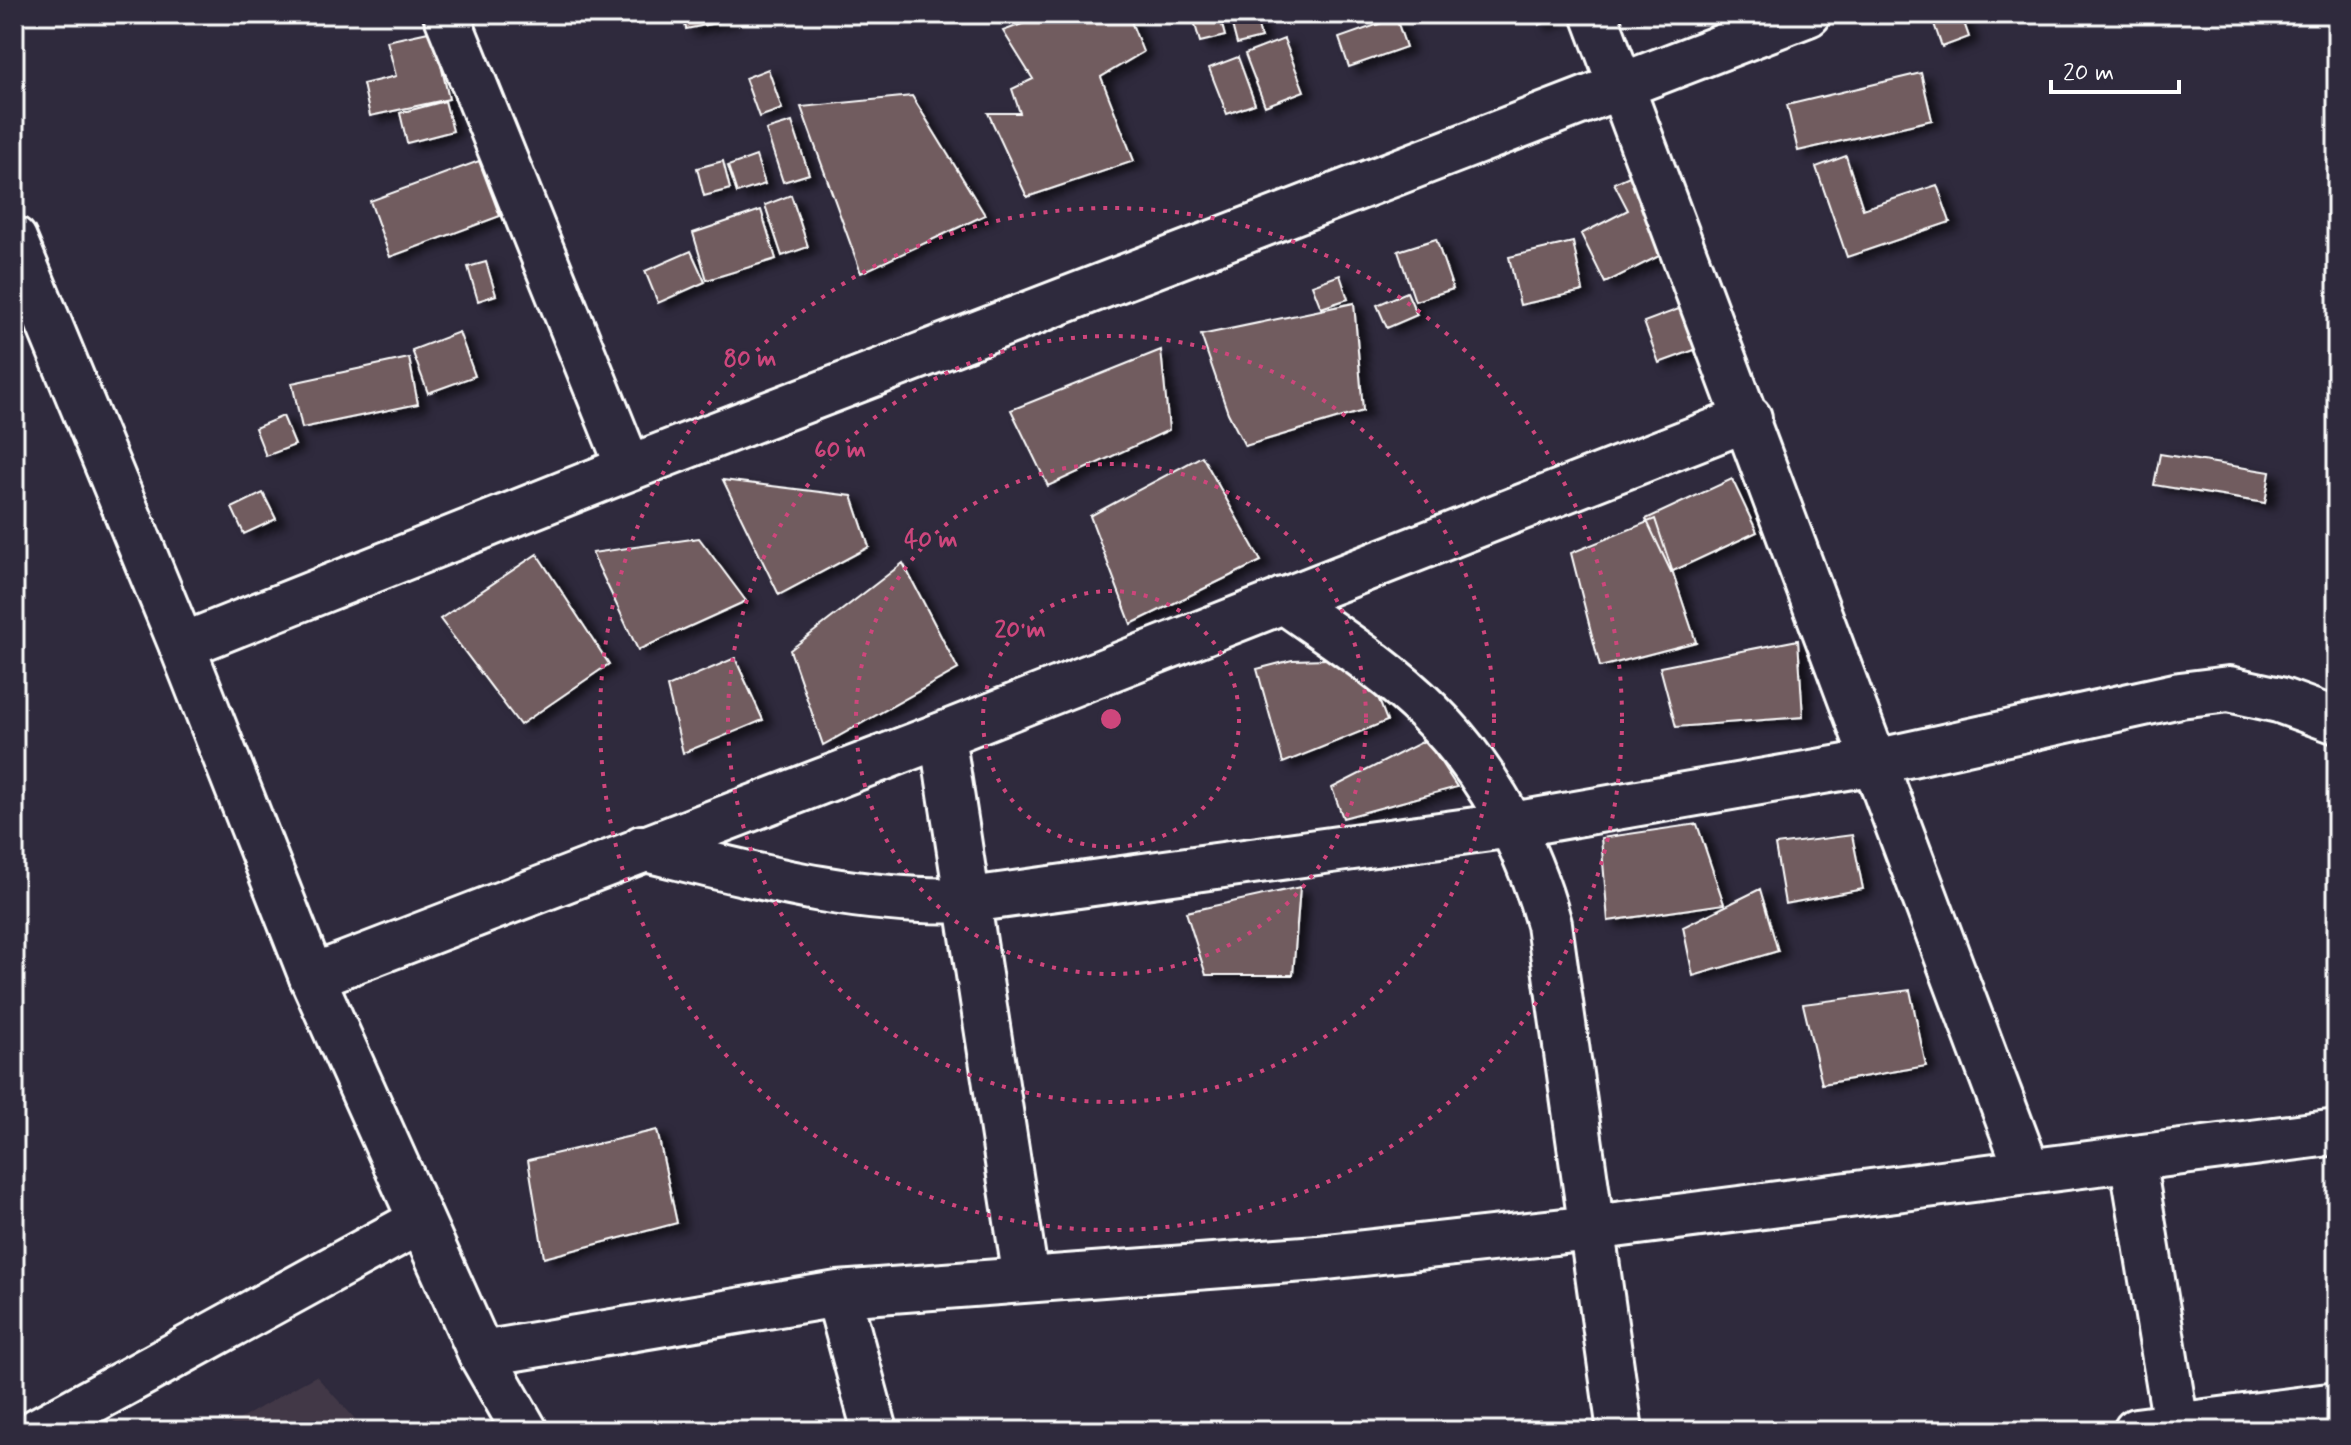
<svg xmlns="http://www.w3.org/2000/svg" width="2351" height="1445" viewBox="0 0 2351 1445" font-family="Mynerve,sans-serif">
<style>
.built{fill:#433947}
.building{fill:#715c5f;stroke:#fff;stroke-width:2;filter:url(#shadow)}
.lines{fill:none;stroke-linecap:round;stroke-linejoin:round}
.minor-casing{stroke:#fff;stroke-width:50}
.major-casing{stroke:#fff;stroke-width:50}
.minor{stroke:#2f2a3d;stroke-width:44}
.major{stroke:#2f2a3d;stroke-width:44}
.ring{fill:none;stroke:#ce467c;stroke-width:4;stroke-dasharray:4 8}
.centre{fill:#ce467c;stroke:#2f2a3d;stroke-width:4}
.ring-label{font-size:24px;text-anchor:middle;font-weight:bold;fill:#ce467c;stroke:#2f2a3d;stroke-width:6;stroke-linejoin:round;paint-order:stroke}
</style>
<defs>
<filter id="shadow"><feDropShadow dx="9" dy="5" stdDeviation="4" flood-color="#0009"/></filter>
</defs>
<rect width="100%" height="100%" fill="#2f2a3d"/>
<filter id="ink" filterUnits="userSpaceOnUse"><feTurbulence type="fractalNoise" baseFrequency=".0125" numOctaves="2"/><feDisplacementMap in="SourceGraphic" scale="16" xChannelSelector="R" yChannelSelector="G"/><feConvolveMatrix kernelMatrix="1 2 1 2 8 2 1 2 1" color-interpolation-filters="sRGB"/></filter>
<g filter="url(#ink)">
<path class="built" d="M316 1376 366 1431H220L299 1385Z"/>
<path class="building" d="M683 14H729L730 20 686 29Z
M1049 14H1128L1143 52 1101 77 1134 161 1027 197 988 113H1020L1012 89 1033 79 1003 31Z
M1192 14H1219L1225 36 1200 42Z
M1243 14H1255L1261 38 1237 44 1230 17Z
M1535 14H1567L1539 25Z
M1944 14H1961L1969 37 1942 47 1932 18Z
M1396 18 1406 47 1349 67 1339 38Z
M433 31 449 99 370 116 363 84 396 76 387 41Z
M1284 39 1304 91 1265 106 1245 54Z
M1238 57 1255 104 1227 114 1209 68Z
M768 69 782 109 759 117 745 78Z
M1921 73 1932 120 1798 151 1787 105Z
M912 96 985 215 861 273 801 107Z
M445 101 453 131 407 143 400 113Z
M792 122 809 174 783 182 766 130Z
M756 156 765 184 737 193 728 166Z
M1846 156 1863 209 1937 185 1950 222 1847 257 1816 167Z
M479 161 500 216 390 257 370 201Z
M723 161 730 189 704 196 697 168Z
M1636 173 1673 249 1605 283 1581 234 1628 210 1614 183Z
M791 195 808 247 782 256 765 205Z
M761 210 776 259 707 280 693 233Z
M1436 239 1453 289 1415 301 1398 251Z
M1573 242 1583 291 1520 305 1509 257Z
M691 251 705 282 658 303 645 271Z
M486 262 496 295 478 301 468 267Z
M1340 275 1348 299 1321 308 1312 285Z
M1407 292 1417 315 1387 328 1377 305Z
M1354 303 1363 411 1245 446 1228 413 1201 335Z
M1692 304 1708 345 1659 363 1644 322Z
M459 332 475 376 428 393 412 350Z
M1161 350 1169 430 1048 486 1011 410Z
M409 358 418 404 302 428 292 383Z
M283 416 295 445 266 456 255 428Z
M2160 454 2270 472 2265 503 2154 485Z
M1202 456 1261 561 1131 624 1090 516Z
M1732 479 1757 532 1671 572 1646 519Z
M723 480 852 496 869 547 779 595Z
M263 493 276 519 244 534 232 508Z
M1655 519 1696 642 1600 667 1571 553Z
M699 538 746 601 638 650 592 553Z
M537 554 609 664 520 725 440 619Z
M903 563 958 669 823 745 790 650Z
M1798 640 1803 717 1676 727 1660 667Z
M735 658 763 720 683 753 667 687Z
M1363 658 1387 721 1283 763 1257 669 1292 660Z
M1426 740 1457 787 1343 818 1332 788Z
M1697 824 1724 904 1608 921 1601 838Z
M1852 835 1863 889 1785 904 1775 845Z
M1300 887 1293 975H1206L1186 912Z
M1760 889 1778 951 1693 976 1683 927Z
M1910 990 1926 1066 1822 1084 1803 1004Z
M657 1130 677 1223 544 1258 528 1160Z"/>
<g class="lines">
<g class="minor-casing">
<path id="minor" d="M446 14 629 468
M1594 14 2028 1172
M1283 600C1332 635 1386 669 1429 712 1488 770 1528 847 1549 924L1620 1431
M182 646 629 468 1808 14
M942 735 1026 1279
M642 848C751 875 857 905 970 900L1512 825 1875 762 2180 695 2229 689 2279 700 2337 721
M312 977 942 735 1749 418
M2132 1158 2176 1425
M838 1294 875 1431
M481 1354 838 1294 1318 1258 1592 1228 2337 1132
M37 1431 420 1221
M2136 1431 2337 1405"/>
</g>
<g class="major-casing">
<path id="major" d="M14 239 182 646 312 977 481 1354 525 1431"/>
</g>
<use href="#minor" class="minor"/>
<use href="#major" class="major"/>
</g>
</g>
<g class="ring">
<circle cx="1111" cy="719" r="128"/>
<circle cx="1111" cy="719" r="255"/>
<circle cx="1111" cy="719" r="383"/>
<circle cx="1111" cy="719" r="511"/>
</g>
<circle cx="1111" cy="719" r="12" class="centre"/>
<g class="ring-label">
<text x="750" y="366">80 m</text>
<text x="840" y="457">60 m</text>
<text x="931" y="547">40 m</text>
<text x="1020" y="637">20 m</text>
</g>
<rect width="2351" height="1445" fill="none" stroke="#2f2a3d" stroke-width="48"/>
<rect x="24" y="24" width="2303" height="1397" fill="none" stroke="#fff" stroke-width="3" filter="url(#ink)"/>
<path d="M2051 80v12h128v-12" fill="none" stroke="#ffffff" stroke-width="4"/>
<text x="2063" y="80" font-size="24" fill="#ffffff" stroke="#2f2a3d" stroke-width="6" paint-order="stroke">20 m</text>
</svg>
